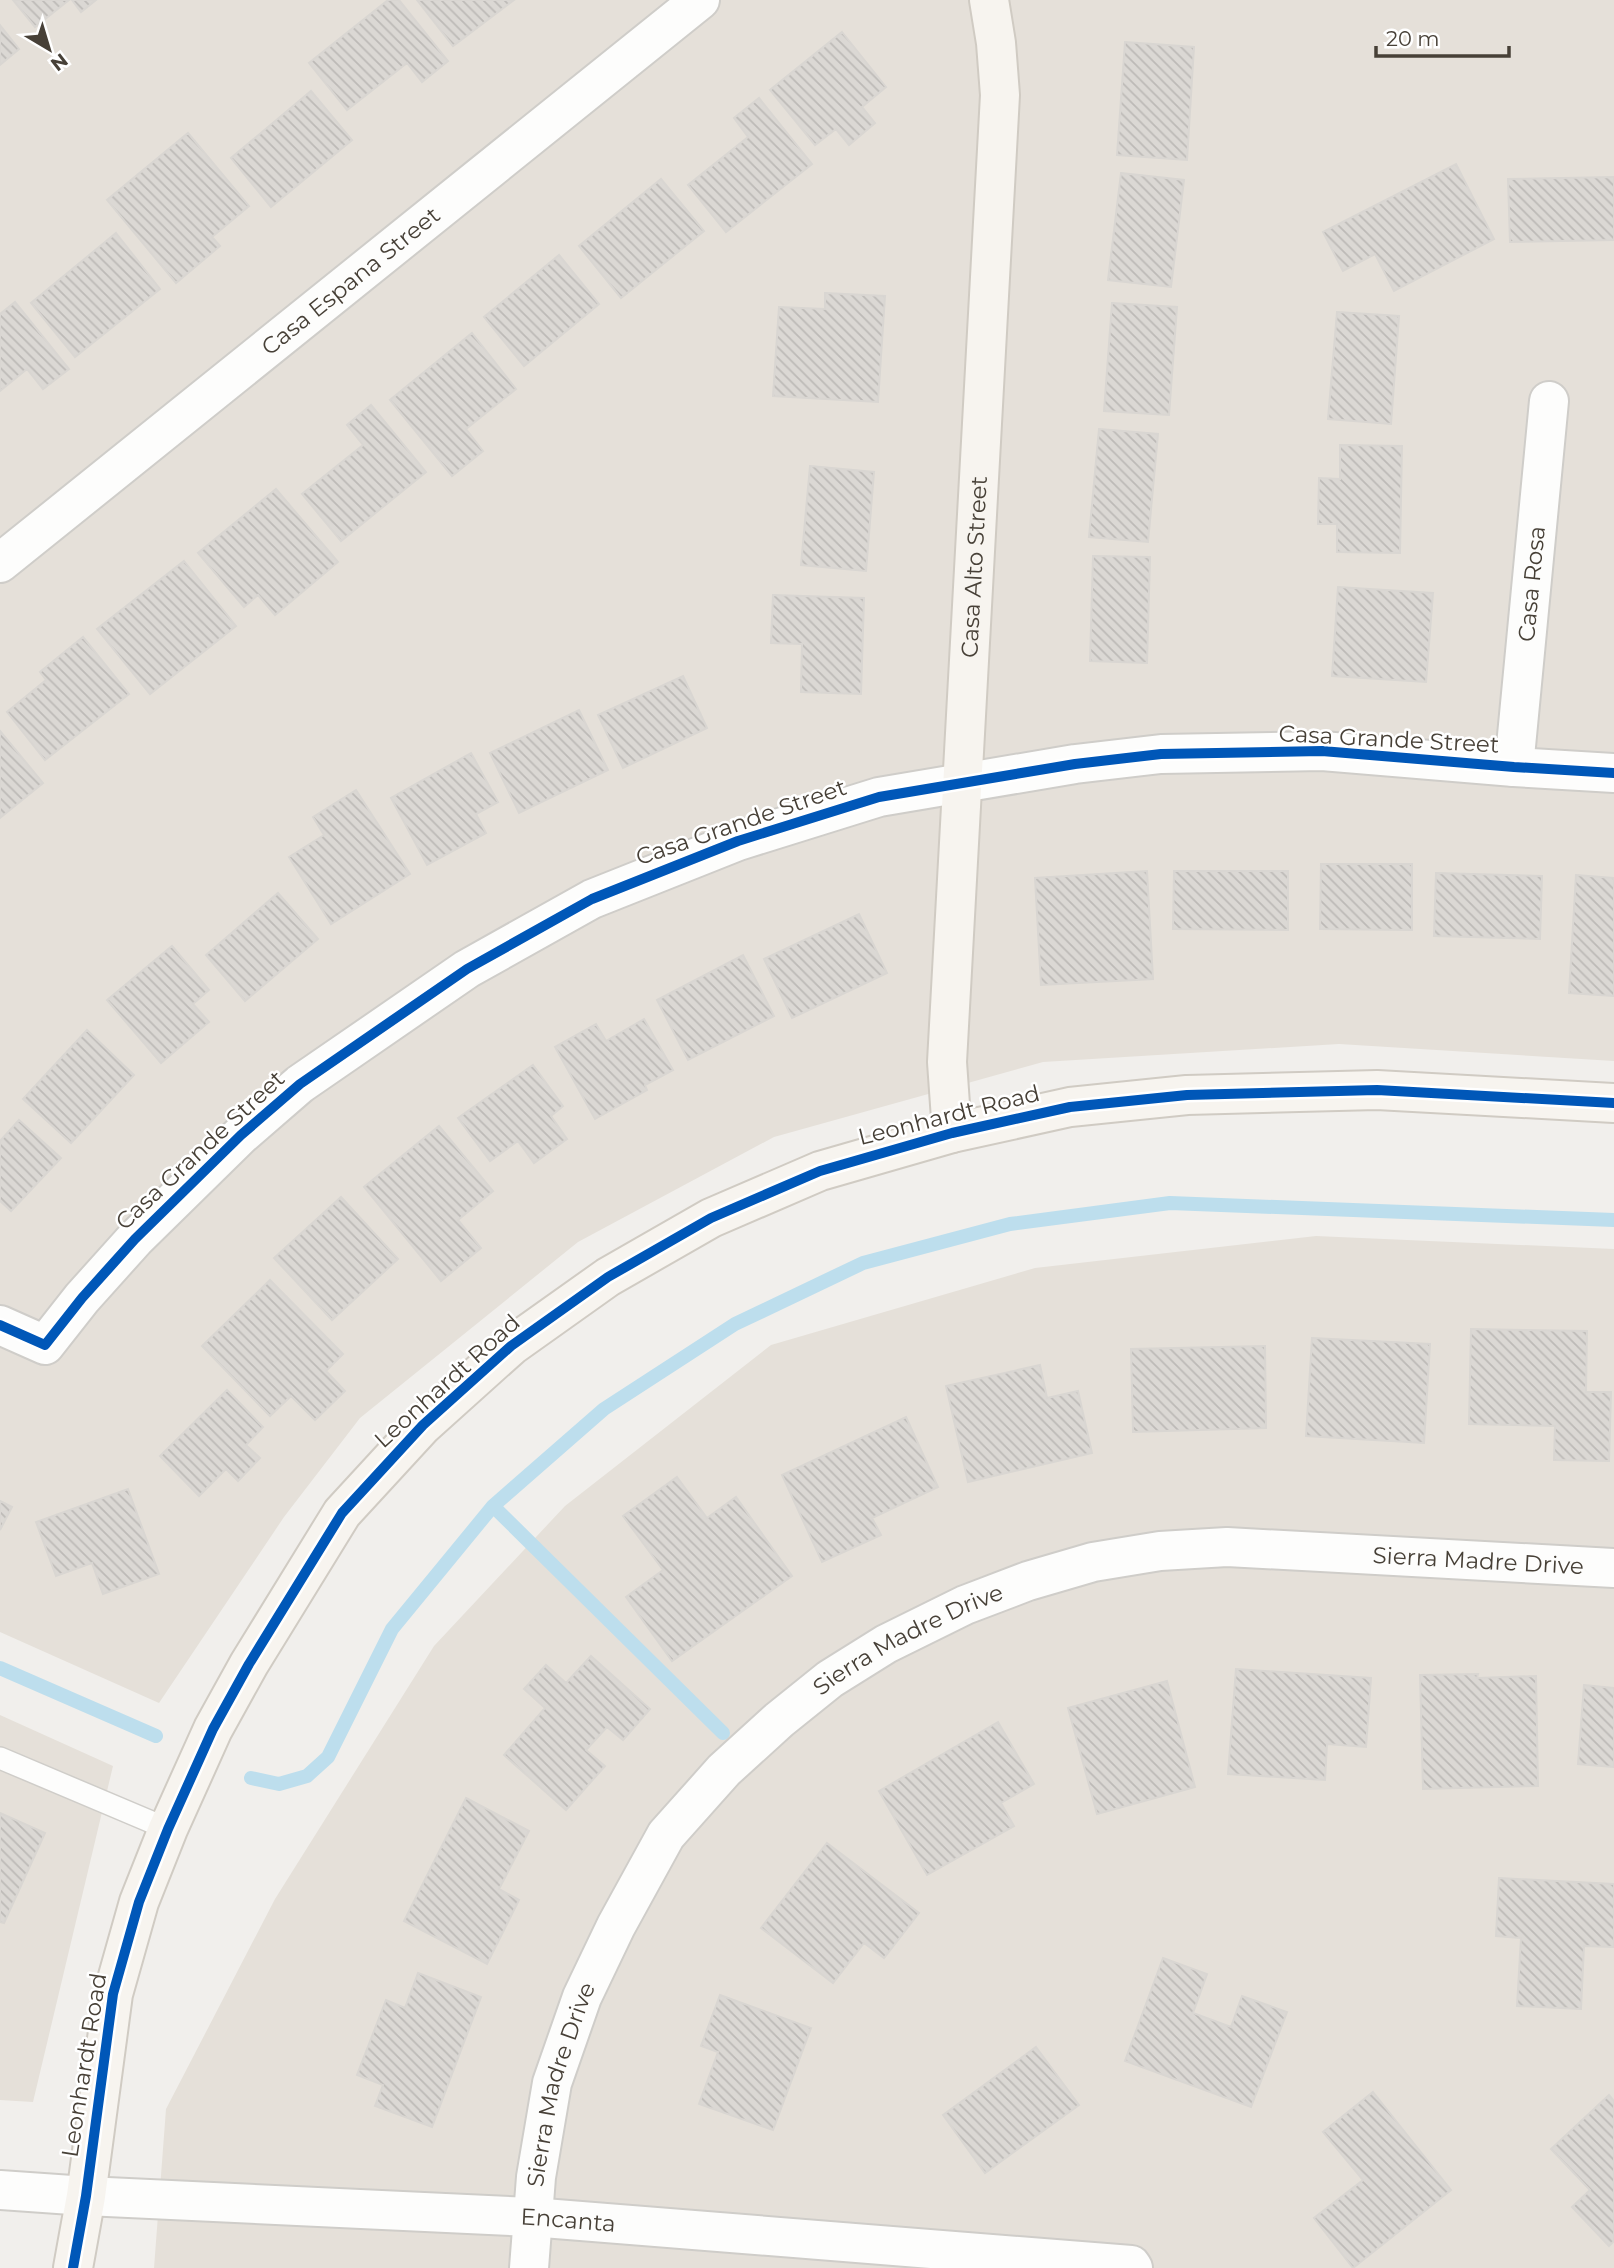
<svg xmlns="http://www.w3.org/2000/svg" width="1614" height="2268" viewBox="0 0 1614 2268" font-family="Montserrat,sans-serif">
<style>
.residential{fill:#e5e0d9}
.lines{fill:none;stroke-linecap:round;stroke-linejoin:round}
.stream{stroke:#bddeed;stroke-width:14}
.building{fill:url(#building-back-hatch);stroke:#d9d6d2;stroke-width:2}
.lane-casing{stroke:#cfcdc9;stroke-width:24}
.street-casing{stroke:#cfcdc9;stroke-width:42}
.secondary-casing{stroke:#d0cbc3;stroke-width:42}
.lane{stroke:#fdfdfc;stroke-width:21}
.street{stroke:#fdfdfc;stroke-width:38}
.secondary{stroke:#f7f4ef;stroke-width:38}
.cycleway-casing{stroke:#fff;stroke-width:15}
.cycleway{stroke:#0057b8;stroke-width:10}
.labels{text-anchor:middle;stroke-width:5;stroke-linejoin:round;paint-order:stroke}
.street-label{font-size:23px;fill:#474037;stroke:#fff}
</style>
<defs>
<pattern id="building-back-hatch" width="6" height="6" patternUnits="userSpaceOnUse" patternTransform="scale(1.75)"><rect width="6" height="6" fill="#dbd8d4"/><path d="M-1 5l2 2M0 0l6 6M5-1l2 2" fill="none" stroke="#bdbab7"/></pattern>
</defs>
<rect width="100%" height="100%" fill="#f1efec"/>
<path class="residential" d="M0 0H1614V1061L1339 1044 1043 1062 774 1137 578 1242 360 1418 284 1517 159 1703 0 1632Z
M1316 1236 1614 1249V2268H154L166 2109 275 1899 434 1646 565 1506 771 1345 1035 1268Z
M0 1715 113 1766 33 2102 0 2100Z"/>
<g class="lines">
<path class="stream" d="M493 1506 723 1733
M0 1668 156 1736
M251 1778 279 1784 307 1776 328 1757 392 1629 493 1506 604 1409 735 1324 863 1263 1010 1224 1170 1203 1614 1220"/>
</g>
<path class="building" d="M13 0H69L35 27Z
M72 0H96L81 12Z
M388 0H399L448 61 422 82 407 63 347 110 309 63Z
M417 0H514L453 46Z
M0 25 19 49 0 65Z
M842 32 886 87 862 107 875 123 849 145 836 129 815 145 770 90Z
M1125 42 1194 47 1187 160 1117 155Z
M311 91 352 140 271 207 231 158Z
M759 98 812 164 726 232 688 185 748 137 734 118Z
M188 133 249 206 212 237 220 246 176 283 107 200Z
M1456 164 1494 239 1394 291 1375 254 1343 271 1323 232Z
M1121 173 1184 180 1171 287 1108 280Z
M1614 177V240L1510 242 1508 179Z
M661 179 704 231 621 298 579 246Z
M116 233 160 289 75 357 31 303Z
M559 255 599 304 524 366 484 317Z
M825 293 885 296 878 402 773 396 779 307 825 309Z
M15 302 69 369 43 389 27 369 0 391V314Z
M1112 303 1177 307 1169 415 1104 411Z
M1337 312 1399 316 1391 424 1328 419Z
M472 333 516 389 466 429 483 451 452 476 390 400Z
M371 405 426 472 341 541 302 494 363 445 347 425Z
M1099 429 1158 434 1148 542 1089 537Z
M1340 445 1402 446 1400 553 1337 552V524H1318L1319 478 1340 479Z
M810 466 874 472 866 571 801 565Z
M276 489 338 562 275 615 258 595 244 607 198 553Z
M1093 556 1150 557 1147 663 1090 661Z
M184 561 236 626 150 694 97 629Z
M1338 587 1433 593 1426 682 1332 676Z
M773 595 864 598 861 694 801 692 802 644 771 643Z
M83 637 129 694 45 760 7 712 46 680 40 672Z
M683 676 707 728 623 768 598 715Z
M579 710 608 770 519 813 490 753Z
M0 731 43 783 0 818Z
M471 753 498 802 476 814 486 833 427 865 391 798Z
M356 790 410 874 331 924 289 857 324 835 313 817Z
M1321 864H1412V930L1320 929Z
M1147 871 1153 979 1041 985 1035 878Z
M1174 871H1288V930L1173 929Z
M1436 873 1542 876 1540 939 1434 936Z
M1576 875 1614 878V996L1569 993Z
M278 893 318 939 245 1001 206 955Z
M859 914 887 973 792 1018 764 959Z
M172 946 209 990 193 1004 209 1022 161 1063 107 1000Z
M743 955 774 1016 688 1060 657 1000Z
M644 1019 673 1070 645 1085 647 1090 595 1119 555 1047 596 1024 606 1041Z
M87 1030 134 1075 71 1143 23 1099Z
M533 1065 563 1106 551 1116 567 1139 534 1163 518 1141 490 1161 458 1118Z
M19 1120 61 1158 11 1211 0 1201V1141Z
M439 1126 493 1191 458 1220 481 1248 441 1281 364 1187Z
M341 1197 398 1259 332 1320 274 1258Z
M270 1280 343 1354 326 1371 345 1391 315 1420 291 1396 270 1416 202 1346Z
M1471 1329 1587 1331 1586 1392H1611L1609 1461 1554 1460 1555 1426 1469 1424Z
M1312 1338 1430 1344 1424 1443 1306 1436Z
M1265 1346 1266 1428 1133 1432 1131 1349Z
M1040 1365 1047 1398 1078 1391 1092 1453 968 1482 946 1386Z
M227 1390 263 1427 246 1445 260 1458 238 1481 226 1469 199 1496 160 1456Z
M906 1417 938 1487 872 1518 881 1535 822 1562 782 1475Z
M677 1477 707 1518 736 1497 792 1576 672 1661 626 1597 663 1570 623 1516Z
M128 1489 159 1574 103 1594 92 1563 56 1576 36 1522Z
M0 1501 12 1507 0 1530Z
M591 1656 650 1709 623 1740 607 1727 586 1750 605 1766 566 1810 504 1755 545 1708 524 1689 546 1665 566 1683Z
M1236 1669 1371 1678 1366 1747 1327 1744 1325 1780 1228 1774Z
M1478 1674 1477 1678 1536 1676 1538 1786 1423 1789 1420 1675Z
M1167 1681 1195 1787 1097 1814 1068 1708Z
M1584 1685 1614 1688V1767L1578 1764Z
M998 1722 1034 1784 1001 1803 1014 1826 927 1875 879 1791Z
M466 1798 529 1831 499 1889 519 1900 487 1964 404 1921Z
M0 1813 45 1833 4 1923 0 1922Z
M827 1843 919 1913 884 1958 864 1943 833 1983 761 1928Z
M1499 1878 1614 1884V1947L1584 1946 1581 2009 1517 2006 1521 1938 1496 1936Z
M1163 1958 1207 1974 1193 2013 1231 2027 1242 1996 1287 2012 1251 2107 1125 2061Z
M418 1973 481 1997 432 2127 375 2106 383 2085 357 2075 386 2000 405 2008Z
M720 1995 811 2028 773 2130 699 2104 718 2052 701 2046Z
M1036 2047 1079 2105 985 2173 943 2115Z
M1373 2092 1451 2190 1353 2268 1314 2218 1363 2180 1323 2132Z
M1609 2095 1614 2101V2241L1609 2246 1572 2207 1590 2190 1551 2149Z"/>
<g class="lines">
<g class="lane-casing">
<path id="lane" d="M0 1758 168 1829"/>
</g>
<g class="street-casing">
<g id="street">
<path id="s1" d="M0 563 700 0"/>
<path id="s2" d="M1514 767 1549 401"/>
<path d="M0 1325 45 1345 82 1298 135 1239 241 1135 300 1084 467 969 592 899 738 841 879 797 1075 764 1161 754 1322 751 1514 767 1614 773"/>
<path id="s3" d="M0 2190 86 2196 531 2217 1131 2265 1133 2268"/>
<path id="s4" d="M529 2268 536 2177 552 2083 582 1997 616 1926 666 1835 724 1770 779 1720 830 1679 886 1644 965 1605 1028 1581 1093 1562 1160 1551 1227 1547 1614 1568"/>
</g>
</g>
<g class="secondary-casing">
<g id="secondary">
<path id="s5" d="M952 1133 947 1062 1000 95 996 43 989 0"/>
<path d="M73 2268 86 2196 113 1994 139 1902 168 1829 213 1729 249 1664 342 1513 423 1425 511 1346 608 1277 711 1218 820 1171 952 1133 1070 1107 1187 1095 1377 1090 1614 1103"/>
</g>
</g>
<use href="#lane" class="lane"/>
<use href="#street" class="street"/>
<use href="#secondary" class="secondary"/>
<g class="cycleway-casing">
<path id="cycleway" d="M0 1325 45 1345 82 1298 135 1239 241 1135 300 1084 467 969 592 899 738 841 879 797 1075 764 1161 754 1322 751 1514 767 1614 773
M73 2268 86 2196 113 1994 139 1902 168 1829 213 1729 249 1664 342 1513 423 1425 511 1346 608 1277 711 1218 820 1171 952 1133 1070 1107 1187 1095 1377 1090 1614 1103"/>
</g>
<use href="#cycleway" class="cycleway"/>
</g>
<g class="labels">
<g class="street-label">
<text dy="8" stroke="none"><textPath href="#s1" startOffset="450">Casa Espana Street</textPath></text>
<text dy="8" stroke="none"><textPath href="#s5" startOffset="567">Casa Alto Street</textPath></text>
<text dy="8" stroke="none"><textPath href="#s2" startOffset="184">Casa Rosa</textPath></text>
<text transform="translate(1389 739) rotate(3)" y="8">Casa Grande Street</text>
<text transform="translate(741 822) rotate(-19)" y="8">Casa Grande Street</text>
<text transform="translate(949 1115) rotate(-14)" y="8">Leonhardt Road</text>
<text transform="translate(200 1150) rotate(-43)" y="8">Casa Grande Street</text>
<text transform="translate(447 1381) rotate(-42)" y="8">Leonhardt Road</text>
<text dy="8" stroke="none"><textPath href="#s4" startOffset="1363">Sierra Madre Drive</textPath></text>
<text dy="8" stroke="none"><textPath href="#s4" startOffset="775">Sierra Madre Drive</textPath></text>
<text transform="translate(84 2065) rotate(-81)" y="8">Leonhardt Road</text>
<text dy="8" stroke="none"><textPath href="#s4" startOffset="187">Sierra Madre Drive</textPath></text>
<text dy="8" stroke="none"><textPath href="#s3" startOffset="569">Encanta</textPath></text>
</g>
</g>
<g transform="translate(49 49) rotate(142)" stroke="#ffffff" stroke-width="5" paint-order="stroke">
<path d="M0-5L12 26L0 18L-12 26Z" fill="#474037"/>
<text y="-10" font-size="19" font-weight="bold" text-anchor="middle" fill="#474037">N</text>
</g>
<path d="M1376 46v10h133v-10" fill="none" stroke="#474037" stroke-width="3.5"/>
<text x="1386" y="46" font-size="21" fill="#474037" stroke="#ffffff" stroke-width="5" paint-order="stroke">20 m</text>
</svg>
